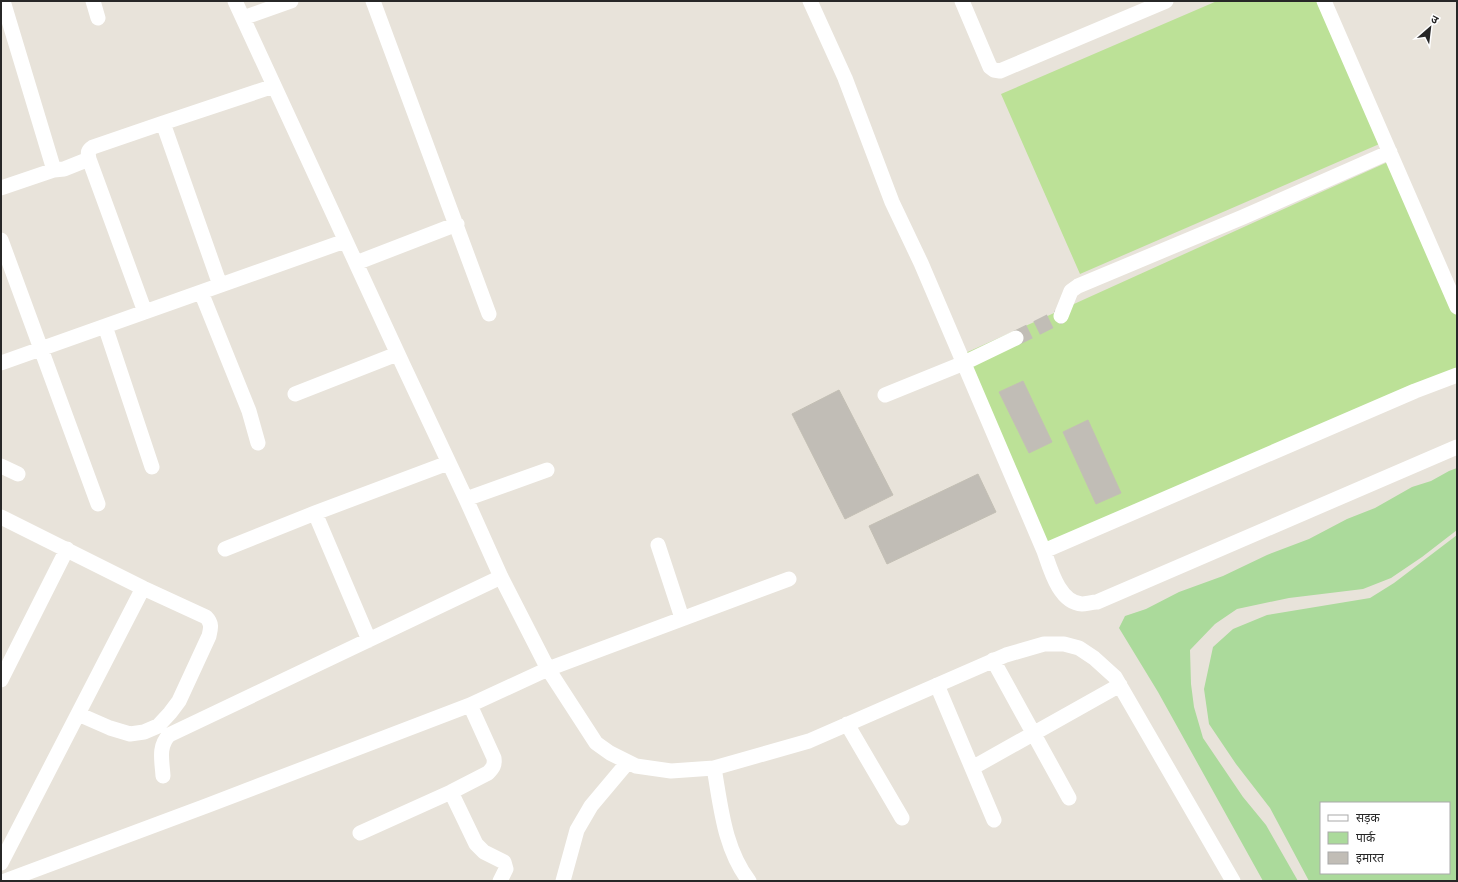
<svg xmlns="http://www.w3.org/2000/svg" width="1458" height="882" viewBox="0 0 1458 882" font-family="Montserrat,'Noto Sans Devanagari',sans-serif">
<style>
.green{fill:#abda9b;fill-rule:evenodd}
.pitch{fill:#bce197}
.building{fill:#c1bdb6;stroke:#c3bfb4}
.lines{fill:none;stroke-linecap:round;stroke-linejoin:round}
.minor-tunnel{stroke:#c1bdb6;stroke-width:15;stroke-dasharray:15 8;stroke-linecap:butt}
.minor{stroke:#fff;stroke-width:15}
</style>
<rect width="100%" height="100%" fill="#e8e3da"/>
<path class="green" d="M1457 468V530L1422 557 1391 578 1363 589 1289 598 1237 609 1215 624 1190 650 1191 684 1194 707 1203 738 1243 797 1266 825 1298 881H1263L1158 692 1119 628 1125 616 1146 609 1179 592 1223 576 1267 555 1309 539 1347 519 1375 508 1412 487 1431 481 1449 471Z
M1457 535V881H1309L1270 808 1236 764 1209 724 1204 689 1213 647 1233 629 1267 615 1370 598 1394 583ZM1321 803H1449V873H1321Z"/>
<path class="pitch" d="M1217 1H1322L1384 142 1080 274 1001 94Z
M1390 161 1457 307V371L1051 554 961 355Z"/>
<path class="building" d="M1023 381 1052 442 1029 453 999 392Z
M839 390 893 495 845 519 792 414Z
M1088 420 1121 493 1096 504 1063 432Z
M978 474 996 512 887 564 869 526Z"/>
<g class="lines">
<path class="minor-tunnel" d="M1016 338 1061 316"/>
<path class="minor" d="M3 1 54 170 64 169 89 159
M93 1 98 18
M235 1 403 365 466 499 501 577 548 669 596 743 610 753 636 766 671 771 714 768 809 741 1006 655 1044 644H1064L1079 648 1094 658 1115 677 1233 881
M373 1 489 314
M810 1 845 78 892 202 921 263 1044 551C1050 568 1059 603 1082 604 1086 604 1092 602 1097 602L1457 447
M962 1 990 67 994 70 1000 71 1166 1
M1324 1 1457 307
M243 18 291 1
M163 123 274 86
M1 188 54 170
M1 240 98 504
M356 263 457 224
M201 292 249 411 258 443
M145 312 89 159C88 153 87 151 93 147L163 123 220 285
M1061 316 1071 291 1078 286 1243 217 1390 152
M105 326 152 467
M1 363 345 241
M295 394 397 354
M885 395 964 363 1016 338
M1 466 18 474
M466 499 547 470
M315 513 369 640
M1 517 143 588 1 863
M658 545 682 618
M225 549 315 513 448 463
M1044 551 1415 391 1457 375
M993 660 1069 798
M1 680 67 549
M937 685 994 820
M78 714 110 728 130 734 144 732 158 726 170 713 179 701 209 636C211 628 212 623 206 617L143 588
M847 724 902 818
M714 768C721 807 724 848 749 881
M972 768 1120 685
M163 776C162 760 158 747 169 735L501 577
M451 792 476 844 484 852 504 862 506 869 500 881
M360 833 451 792 488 773C493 768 495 765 494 758L470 705
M5 881 206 806 470 705 548 669 789 579
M563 881 577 830 591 806 628 762"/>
</g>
<rect width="1458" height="882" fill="none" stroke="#272727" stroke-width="4"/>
<rect x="1320" y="802" width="130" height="72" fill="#ffffff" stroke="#a9a9a9"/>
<rect x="1328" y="815" width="20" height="6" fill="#ffffff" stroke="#a9a9a9"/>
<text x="1356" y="822" font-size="12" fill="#272727">सड़क</text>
<rect x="1328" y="832" width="20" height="12" fill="#abda9b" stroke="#a9a9a9"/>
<text x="1356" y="842" font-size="12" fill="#272727">पार्क</text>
<rect x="1328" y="852" width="20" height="12" fill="#c1bdb6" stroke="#a9a9a9"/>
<text x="1356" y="862" font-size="12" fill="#272727">इमारत</text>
<g transform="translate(1430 28) rotate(28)" stroke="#ffffff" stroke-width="3" paint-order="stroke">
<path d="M0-3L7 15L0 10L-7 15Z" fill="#272727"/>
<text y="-6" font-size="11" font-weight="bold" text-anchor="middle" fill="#272727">उ</text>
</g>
</svg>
